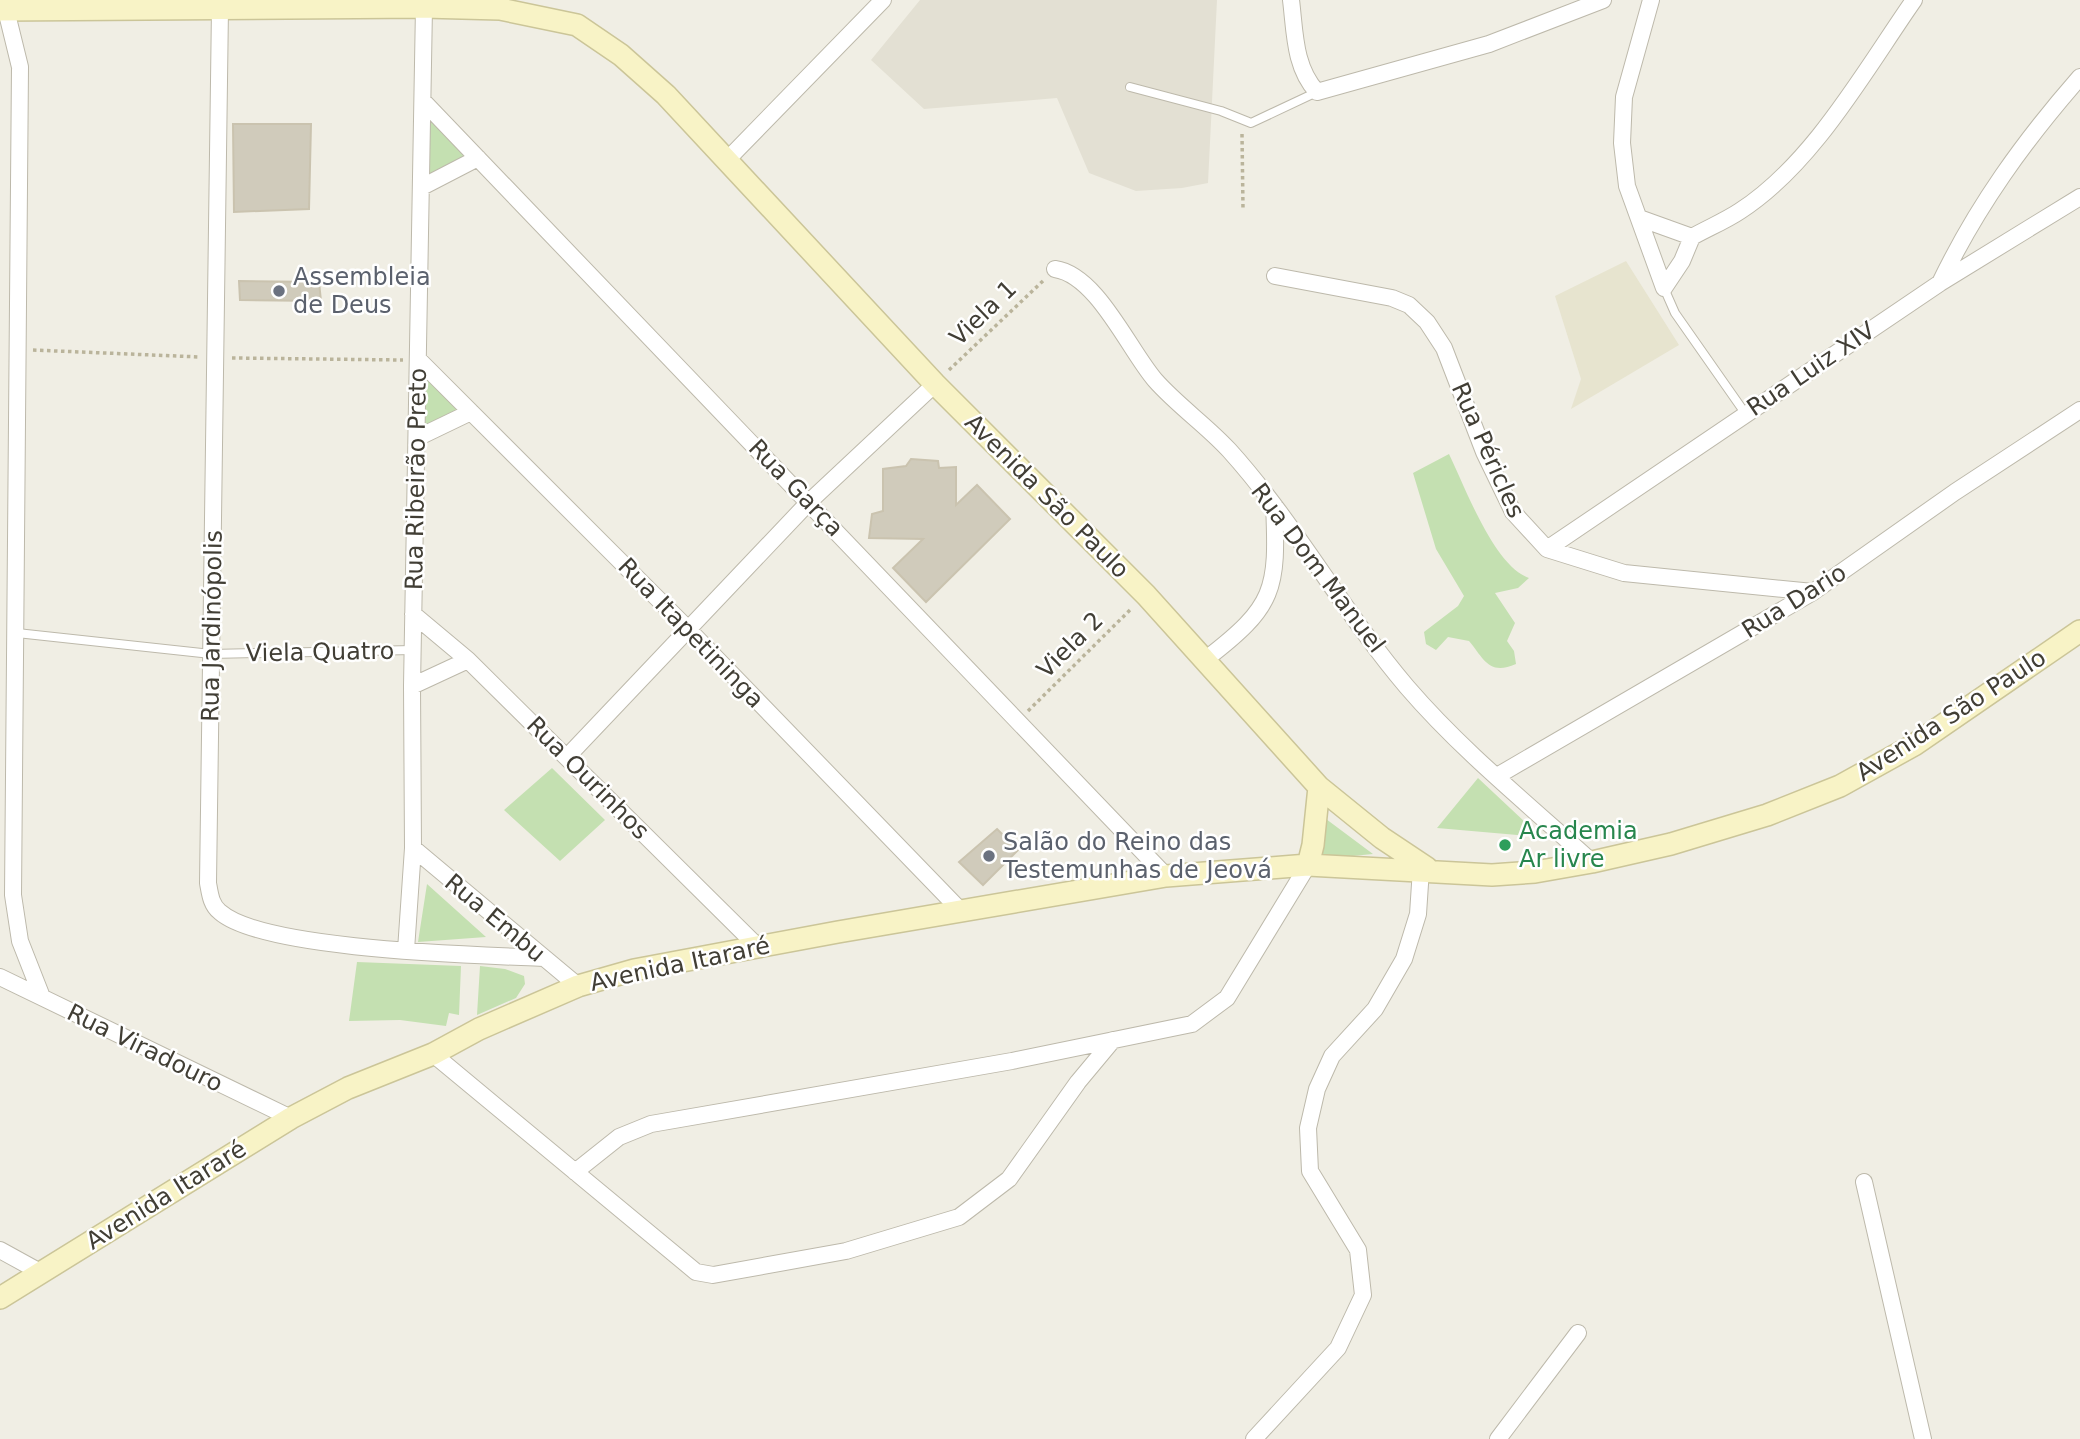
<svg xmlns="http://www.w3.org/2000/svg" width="2080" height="1439" viewBox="0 0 2080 1439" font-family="'DejaVu Sans',sans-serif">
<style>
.residential{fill:#e3e0d3}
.education{fill:#e7e4cf}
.green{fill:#c4e0b1}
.building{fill:#d0cbbb;stroke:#cac3af;stroke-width:2}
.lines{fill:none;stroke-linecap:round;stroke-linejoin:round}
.service-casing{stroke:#bdb9ab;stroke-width:10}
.minor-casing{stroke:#bdb9ab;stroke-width:18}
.secondary-casing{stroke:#cbc598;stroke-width:24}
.path{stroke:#bab49b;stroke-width:3.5;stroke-dasharray:3.5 3.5;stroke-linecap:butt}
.service{stroke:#fff;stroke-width:8}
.minor{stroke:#fff;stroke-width:16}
.secondary{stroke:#f8f3c6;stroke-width:21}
.worship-dot{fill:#6b7280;stroke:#fff;stroke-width:2.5}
.leisure-dot{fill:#2e9e5b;stroke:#fff;stroke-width:2.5}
.labels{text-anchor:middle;stroke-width:5;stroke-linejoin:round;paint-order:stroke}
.worship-label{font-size:24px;fill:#5b616d;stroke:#fff;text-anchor:start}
.street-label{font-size:24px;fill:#413e35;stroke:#fff}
.leisure-label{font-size:24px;fill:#27864d;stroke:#fff;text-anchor:start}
</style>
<rect width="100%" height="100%" fill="#f0eee4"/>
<path class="residential" d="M920 0H1217L1208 183 1182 188 1136 191 1089 173 1057 98 924 109 871 60Z"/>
<path class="education" d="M1626 261 1679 345 1571 409 1581 379 1555 296Z"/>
<path class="green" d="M430 116 474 158 425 182Z
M423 370 467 411 420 432Z
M1449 454C1465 487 1494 566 1529 578L1518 588 1495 593 1515 623 1507 641 1514 651 1516 664C1489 676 1484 659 1469 641L1448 637 1436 650 1426 644 1424 632 1458 606 1464 596 1436 549 1413 473Z
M552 768 605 820 560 861 504 810Z
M1478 778 1541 837 1437 828Z
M1322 816 1373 854 1321 859Z
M427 884 486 937 418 942Z
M357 962 461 966 459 1015 449 1013 446 1026 400 1020 349 1021Z
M480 966 505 969 524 976 525 984 516 998 477 1015Z"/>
<path class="building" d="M233 124H311L309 209 234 212Z
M239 281 319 282 321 301 240 300Z
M911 459 938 461 939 468 956 467V505L977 485 1010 519 926 602 893 568 923 539 869 538 872 514 883 511V469L906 466Z
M997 829 1018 850 983 885 959 862Z"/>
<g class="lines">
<g class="service-casing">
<path id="service" d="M1130 87 1221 111 1251 123 1319 91
M1664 288 1675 313 1745 413
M17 633 211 654 413 650"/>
</g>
<g class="minor-casing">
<path id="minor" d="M7 0 6 10 20 67 13 895 20 941 42 997
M1291 0C1295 32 1294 67 1317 92L1489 44 1603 0
M1651 0 1624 97 1622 143 1627 186 1664 288
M220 8 208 883C210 894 211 905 220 912 263 950 478 955 543 958
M424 102 1166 876
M726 161 883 0
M422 187 478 158
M1642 219 1692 237C1708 228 1725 221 1740 211 1813 164 1865 70 1914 0
M1055 269C1097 275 1129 350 1155 380 1178 406 1206 425 1229 450 1295 523 1343 612 1407 687 1462 751 1529 805 1592 862
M1275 276 1392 298 1409 305 1427 322 1444 348 1484 452 1513 512 1547 549 1624 573 1813 592
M1940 283C1977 206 2024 141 2080 77
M1664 288 1682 261 1692 237
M419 360 687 628 960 910
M417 438 471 412
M1547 549 1940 283 2080 197
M413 614 468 660 758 947
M1206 659C1275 606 1278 590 1274 505
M412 686 468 660
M567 757 809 502 935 384
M1497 776 1813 592 1955 492 2080 410
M413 848 578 986
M406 950 413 848 412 686 424 7
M0 977 291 1118
M433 1054 696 1272 713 1275 846 1251 959 1217 1009 1179 1078 1082 1113 1040
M575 1172 619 1137 651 1124 1012 1061 1192 1024 1227 998 1308 865
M1864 1182 1923 1439
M0 1250 40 1272
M1254 1439 1338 1348 1363 1295 1358 1250 1310 1171 1308 1128 1317 1089 1332 1056 1375 1009 1404 959 1418 914 1421 869
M1498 1439 1578 1333"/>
</g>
<g class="secondary-casing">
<path id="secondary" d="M0 10 424 7 500 9 577 25 621 55 666 95 935 384 1146 595 1319 787 1382 838 1427 868
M1308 865 1313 845 1319 787
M0 1298 291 1118 348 1088 433 1054 479 1029 578 986 634 970 838 932 1166 876 1308 865 1492 875 1535 872 1592 862 1671 844 1767 815 1840 786 1914 745 2080 631"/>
</g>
<path class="path" d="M1242 134 1243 209
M33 350 200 357
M232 358 403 360
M949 370 1045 279
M1028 711 1132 608"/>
<use href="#service" class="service"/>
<use href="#minor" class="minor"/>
<use href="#secondary" class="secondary"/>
</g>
<g class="worship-dot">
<circle cx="279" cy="291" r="7"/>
<circle cx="989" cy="856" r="7"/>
</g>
<circle class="leisure-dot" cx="1505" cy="845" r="7"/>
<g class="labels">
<g class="worship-label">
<text x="293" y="285">Assembleia<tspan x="293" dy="28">de Deus</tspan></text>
<text x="1003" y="850">Salão do Reino das<tspan x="1003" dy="28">Testemunhas de Jeová</tspan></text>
</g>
<g class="street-label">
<text transform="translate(983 313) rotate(-44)" y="8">Viela 1</text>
<text transform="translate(1811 369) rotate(-34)" y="8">Rua Luiz XIV</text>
<text transform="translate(1488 450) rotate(66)" y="8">Rua Péricles</text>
<text transform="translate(416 479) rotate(-89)" y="8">Rua Ribeirão Preto</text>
<text transform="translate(796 488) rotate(46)" y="8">Rua Garça</text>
<text transform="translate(1047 496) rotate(45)" y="8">Avenida São Paulo</text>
<text transform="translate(1318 568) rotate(53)" y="8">Rua Dom Manuel</text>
<text transform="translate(1794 601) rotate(-32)" y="8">Rua Dario</text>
<text transform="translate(212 626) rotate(-89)" y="8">Rua Jardinópolis</text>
<text transform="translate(691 633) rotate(46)" y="8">Rua Itapetininga</text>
<text transform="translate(1070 645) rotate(-45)" y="8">Viela 2</text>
<text transform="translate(320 652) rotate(-1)" y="8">Viela Quatro</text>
<text transform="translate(1951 715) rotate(-33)" y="8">Avenida São Paulo</text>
<text transform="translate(588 778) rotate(45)" y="8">Rua Ourinhos</text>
<text transform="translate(495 918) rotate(40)" y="8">Rua Embu</text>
<text transform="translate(680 964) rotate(-12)" y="8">Avenida Itararé</text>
<text transform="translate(145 1048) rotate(26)" y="8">Rua Viradouro</text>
<text transform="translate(166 1195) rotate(-32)" y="8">Avenida Itararé</text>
</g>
<g class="leisure-label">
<text x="1519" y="839">Academia<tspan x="1519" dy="28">Ar livre</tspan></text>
</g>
</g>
</svg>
